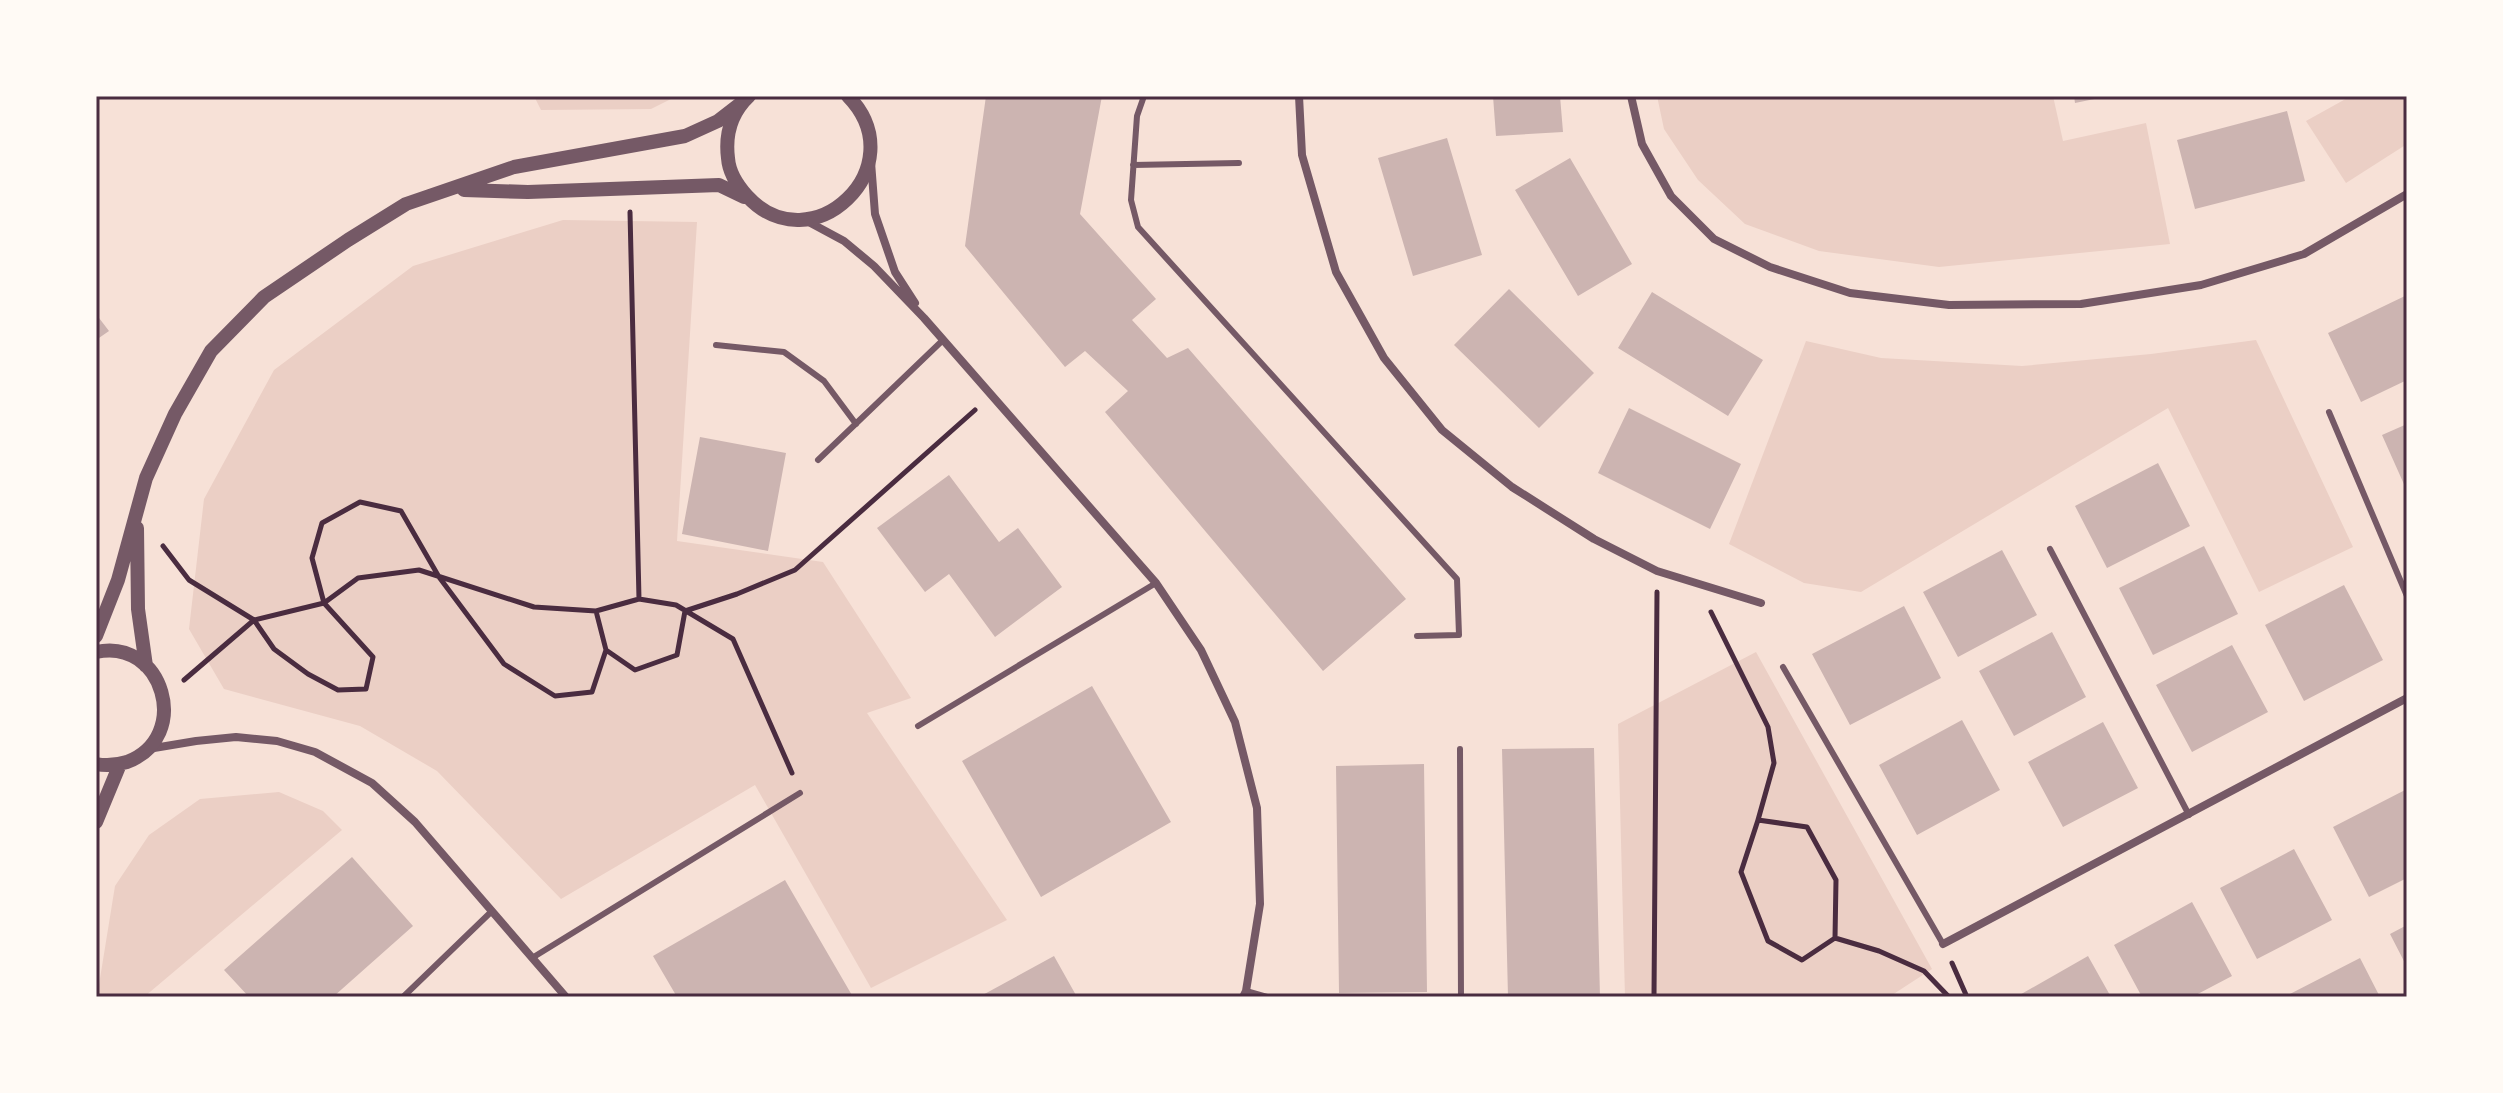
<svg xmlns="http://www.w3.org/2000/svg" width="2503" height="1093" viewBox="0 0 2503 1093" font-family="Overpass,sans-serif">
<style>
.green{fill:#ebcfc5}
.building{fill:#ccb4b1}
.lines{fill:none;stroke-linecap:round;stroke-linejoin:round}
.path{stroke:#4a2c40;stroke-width:5}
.service{stroke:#755966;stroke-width:6}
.minor{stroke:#755966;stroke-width:8}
.tertiary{stroke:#755966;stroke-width:14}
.neatline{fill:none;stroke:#4a2c40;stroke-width:3}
</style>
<rect width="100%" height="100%" fill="#f7e1d7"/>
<path class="green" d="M534 96H677L651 109 541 110Z
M1657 96H2053L2063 141 2146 123 2170 244 1939 267 1819 251 1745 224 1698 180 1664 129Z
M2351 96H2407V144L2346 183 2306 121Z
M563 220 697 222 677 541 823 562 911 698 867 713 1007 920 871 988 755 785 561 899 437 771 360 726 224 689 189 629 204 499 274 370 413 266Z
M2256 340 2353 547 2259 592 2168 408 1861 592 1804 583 1729 544 1806 341 1881 358 2022 366 2151 354Z
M1756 652 1932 969 1889 997H1625L1618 724Z
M279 792 323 811 342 830 144 997H97L115 886 149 835 200 799Z"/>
<path class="building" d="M986 96H1102L1080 214 1156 299 1132 320 1167 358 1188 348 1406 599 1323 671 1105 412 1128 391 1085 351 1065 367 965 246Z
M1493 96H1560L1563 132 1496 136Z
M2074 96H2104V97L2075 103Z
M2287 111 2305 181 2195 209 2177 140Z
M1447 138 1482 255 1413 276 1378 158Z
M1570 158 1632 264 1578 296 1515 190Z
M1509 289 1594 373 1539 428 1454 345Z
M1652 292 1763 360 1728 416 1618 348Z
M2407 295V380L2361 402 2328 333Z
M96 314 109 331 96 340Z
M1629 408 1741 464 1710 529 1598 473Z
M2407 424V491L2382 435Z
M700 437 786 453 768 551 682 534Z
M2158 463 2190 526 2107 568 2075 506Z
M949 475 999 542 1018 528 1062 587 995 637 949 574 925 592 877 528Z
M2204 546 2238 614 2153 655 2119 588Z
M2002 550 2037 615 1958 657 1923 592Z
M2344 585 2383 660 2304 701 2265 625Z
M1904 606 1941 678 1850 725 1812 654Z
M2052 632 2086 697 2014 736 1979 671Z
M2232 645 2268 712 2192 752 2156 685Z
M1092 686 1171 822 1041 897 962 761Z
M1962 720 2000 790 1917 835 1879 765Z
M2103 722 2138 788 2063 827 2028 762Z
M1594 748 1600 997H1508L1502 749Z
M1424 764 1427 992 1339 993 1336 766Z
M2407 789V878L2369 897 2333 827Z
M2294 849 2332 920 2257 959 2220 888Z
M352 857 413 926 333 997H249L224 970Z
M785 880 853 997H677L653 956Z
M2192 902 2232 976 2192 997H2142L2114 945Z
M2407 925V967L2390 934Z
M1054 956 1077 997H979Z
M2088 956 2111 997H2016Z
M2360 958 2380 997H2284Z"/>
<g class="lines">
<path class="path" d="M630 212 639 599
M163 546 189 580 254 620 274 649 308 674 338 690 366 689 373 657 324 603 312 558 322 523 360 502 401 511 439 577 504 664 555 696 592 692 606 650
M596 611 606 650 635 670 677 655 685 611 737 594 795 570 975 410
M1711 612 1768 727 1774 763 1758 820
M184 680 254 620 324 603 358 578 419 570 534 607 596 611 639 599 676 605 733 639 792 773
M1758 820 1807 827 1836 880 1835 938 1802 960 1768 941 1741 872Z
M1835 938 1879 951 1924 971 1949 997
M1952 963 1967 997
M1654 997 1657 592"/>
<path class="service" d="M1144 96 1137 116 1131 200 1138 227 1457 579 1459 635 1417 636
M1133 165 1239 163
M716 345 784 352 824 381 856 424
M2329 412 2407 596
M818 460 943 340
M2050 549 2189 815
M1783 667 1943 944
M918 726 1156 583
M1460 749 1461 997
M532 958 800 793
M1246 991 1267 997
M403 997 492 911"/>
<path class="minor" d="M1299 96 1302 155 1336 272 1384 358 1442 430 1512 487 1594 539 1657 571 1761 603
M1631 96 1642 144 1671 196 1714 239 1770 267 1850 293 1949 305 2081 304 2201 285 2304 254 2407 194
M871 162 875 214 895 272 915 303
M805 220 844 241 874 266 924 318 1156 583 1201 650 1235 722 1257 808 1260 904 1246 991 1243 997
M148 749 196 741 236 737 277 741 315 752 372 783 415 822 566 997
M1943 944 2407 698"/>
<path class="tertiary" d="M749 96C731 113 725 134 728 158 729 173 737 185 747 196 811 266 917 167 848 96
M464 190 528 192 719 185 744 197
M137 528 138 609 146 666
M96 636 118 580 146 478 175 414 211 351 264 297 348 240 406 204 514 167 685 136 718 121 740 104
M96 652C163 637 193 737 127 762 117 765 106 766 96 764
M96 822 120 764"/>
</g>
<rect width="2503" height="1093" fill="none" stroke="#fffaf5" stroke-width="196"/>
<rect x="98" y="98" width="2307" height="897" class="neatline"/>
</svg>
